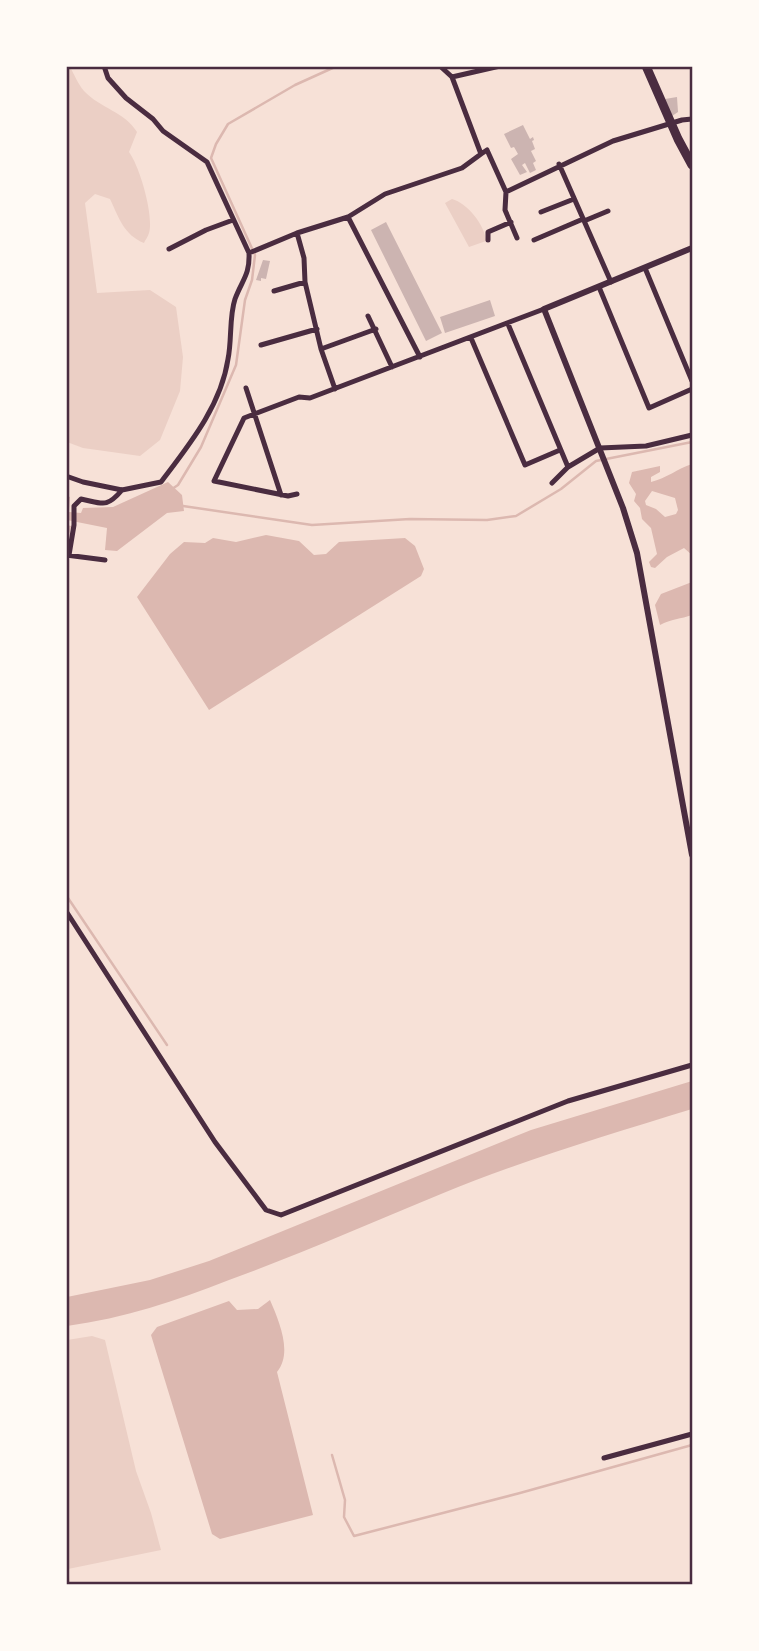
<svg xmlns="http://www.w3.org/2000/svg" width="759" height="1651" viewBox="0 0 759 1651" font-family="'Exo 2',sans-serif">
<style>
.green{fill:#ebcfc5}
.water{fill:#dcb8b0;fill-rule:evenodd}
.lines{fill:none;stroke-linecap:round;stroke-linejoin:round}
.stream{stroke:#dcb8b0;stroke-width:2.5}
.building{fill:#ccb4b1}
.service{stroke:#4a2c40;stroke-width:2.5}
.minor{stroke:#4a2c40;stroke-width:5}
.tertiary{stroke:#4a2c40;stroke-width:6}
.trunk{stroke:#4a2c40;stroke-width:9}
.neatline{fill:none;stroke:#4a2c40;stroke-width:2.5}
</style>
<rect width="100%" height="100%" fill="#f7e1d7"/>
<path class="green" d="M70 67C74 74 78 84 84 91 100 108 125 112 137 132L129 152C140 167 154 216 149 233 148 237 145 240 144 243 124 235 119 218 110 199L95 194 85 203 97 293 150 290 176 307 183 357 180 391 160 440 140 456 83 448 67 442 66 67Z
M452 199C467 203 485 225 486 241L469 247 445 203Z
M92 1336 105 1340 136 1471 151 1513 161 1550 68 1569 70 1584H67V1340Z"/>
<path class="water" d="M692 464V555L684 548 667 557 655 568 651 567 649 562 657 554 651 528 642 519 640 508 634 501 636 494 629 483 632 472 660 466V472L651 477V482C667 478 677 469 692 464ZM652 491 675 498 678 510 676 514 665 517 656 509 646 505 645 501Z
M168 482 182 495 184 511 167 513 117 551 105 550 107 528 67 520V525L71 526 67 545V496L70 497 69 512 81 513 83 508 113 507Z
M266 535 299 541 314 555 326 554 339 542 405 538 415 546 424 569 421 576 209 710 137 597 170 554 184 542 205 543 213 538 236 542Z
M692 582V615C681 619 671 619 660 625L655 605 661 594Z
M692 1081V1109C608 1135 523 1160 441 1194 370 1223 301 1254 229 1280 175 1301 125 1318 67 1326V1297L150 1280 209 1261 531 1130Z
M270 1300C279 1321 293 1353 277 1372L313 1515 220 1539 212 1534 151 1335 157 1327 229 1301 237 1310 258 1309Z"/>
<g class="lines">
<path class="stream" d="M172 489 178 485 201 447 236 365 245 300 252 280 255 255 211 158 216 144 228 124 295 85 337 66
M183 506 312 525 410 519 487 520 516 516 561 489 596 461 692 442
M66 895 167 1045
M332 1455 345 1500 344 1517 354 1536 520 1493 692 1445"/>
</g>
<path class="building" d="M677 97 678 112 672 116 665 99Z
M523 125 530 139 533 137 534 140 532 141 535 149 531 151 536 161 533 163 536 170 530 173 525 163 522 165 527 172 520 175 511 159 518 154 514 147 511 148 504 134Z
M386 222 442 333 426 341 371 230Z
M263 260 270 261 266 279 261 278V281L256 280Z
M490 300 495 316 445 333 440 317Z"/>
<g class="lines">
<path class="service" d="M692 66V72"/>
<path class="minor" d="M440 66 452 77 500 66
M481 154 487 150 506 192 613 141 682 120 692 119
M559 164 611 282
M506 192 505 210 517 238
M541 212 574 199
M348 217 420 357
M584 221 608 211
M297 233 304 258 305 282 321 349
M488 240V232L511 222
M534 240 583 219
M169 249 206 230 233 220
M249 253 297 233 348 217 385 194 462 168 481 154 452 77
M645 268 692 381
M599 287 649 408 692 389
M274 291 305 282
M368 316 392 367
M508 324 568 467
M471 338 525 465 560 450
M261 345 317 329
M246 388 281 495
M335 389 321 349 376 329
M66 476 83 482 122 490 161 482C189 445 221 406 228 359 232 340 229 317 235 299 242 280 250 275 249 253L207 162 163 131 153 119 126 98 108 78 104 66
M552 483 568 467 600 448 646 446 692 435
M297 494 288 496 214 481 244 418 299 397 310 398 544 309
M66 555 105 560
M69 555 74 525V506L81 499C102 503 106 509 122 490
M66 911 215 1142 266 1210 281 1215 568 1101 692 1065
M604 1458 692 1434"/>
<path class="tertiary" d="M692 248 544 309 623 508 637 553 692 855"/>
<path class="trunk" d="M646 66 678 139 692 165"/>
</g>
<rect width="759" height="1651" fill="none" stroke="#fffaf5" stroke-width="136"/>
<rect x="68" y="68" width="623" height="1515" class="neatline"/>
</svg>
